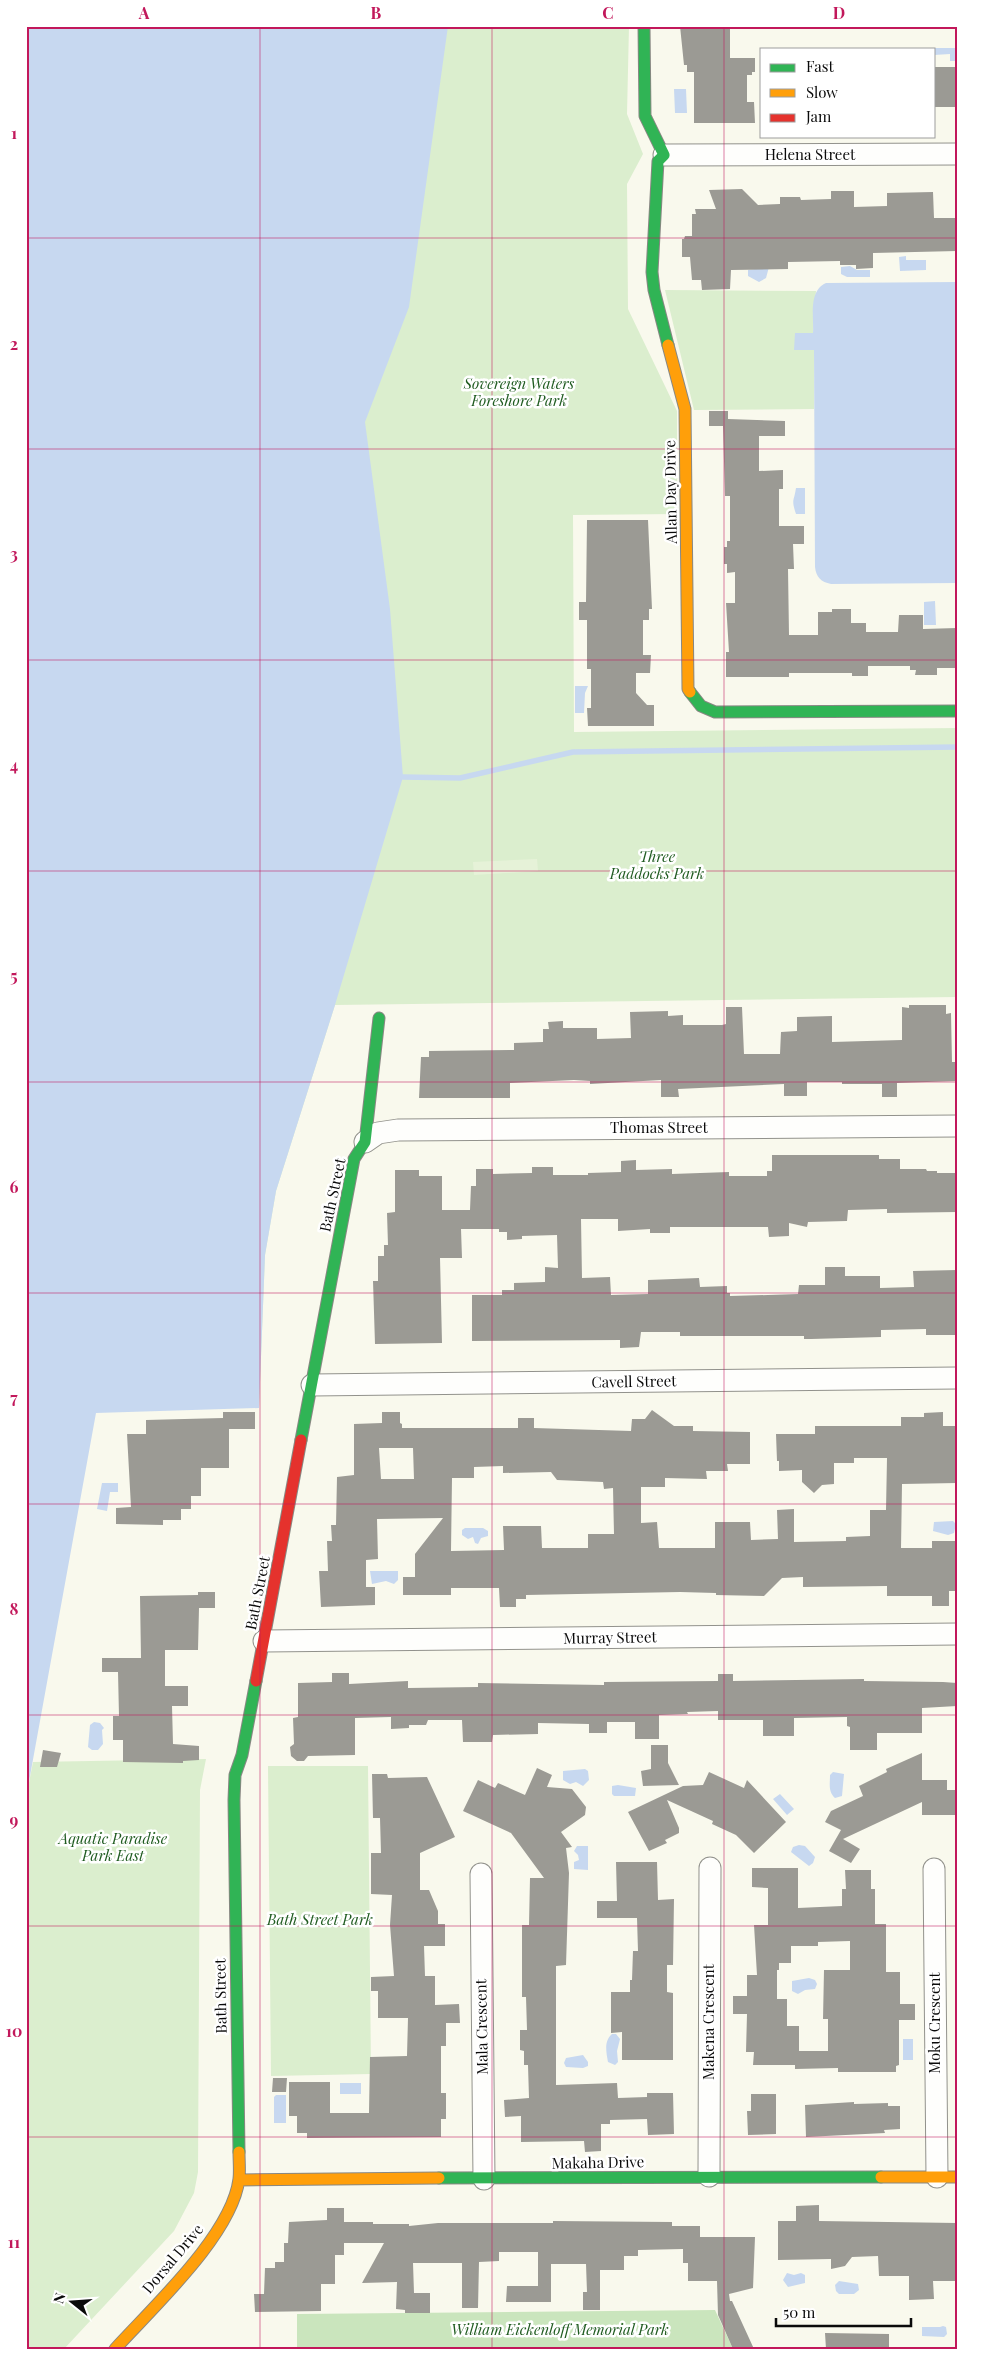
<svg xmlns="http://www.w3.org/2000/svg" width="983" height="2375" viewBox="0 0 983 2375" font-family="'Playfair Display',serif">
<style>
.green{fill:#dbeece}
.forest{fill:#cae5bd}
.pitch{fill:#e6f2d8}
.water{fill:#c7d8f0}
.lines{fill:none;stroke-linecap:round;stroke-linejoin:round}
.stream{stroke:#c7d8f0;stroke-width:5.5}
.building{fill:#9b9a94;fill-rule:evenodd}
.street-casing{stroke:#92928c;stroke-width:23}
.fast-casing{stroke:#888883;stroke-width:13}
.slow-casing{stroke:#888883;stroke-width:13}
.jam-casing{stroke:#888883;stroke-width:13}
.street{stroke:#fefefc;stroke-width:21}
.fast{stroke:#30b455;stroke-width:11}
.slow{stroke:#ff9f0a;stroke-width:11}
.jam{stroke:#e5322d;stroke-width:11}
.grid{fill:none;stroke:#c2185b;stroke-width:1;stroke-opacity:0.55}
.labels{text-anchor:middle;stroke-width:5;stroke-linejoin:round;paint-order:stroke}
.street-label{font-size:15px;fill:#0a0a0a;stroke:#fff}
.park-label{font-size:15px;font-style:italic;fill:#205c21;stroke:#fff}
.neatline{fill:none;stroke:#c2185b;stroke-width:2}
.grid-label{font-size:16px;text-anchor:middle;font-weight:bold;fill:#c2185b}
</style>
<rect width="100%" height="100%" fill="#f9f9ed"/>
<path class="green" d="M166 26H629L627 114 643 154 627 184 628 309 677 411V514L573 515 574 732 957 728V997L335 1005 276 1191 265 1255 259 1408Z
M665 290 816 291 813 333 794 350H814V409L694 410Z
M206 1759 200 1790 198 2172 194 2193 174 2231 64 2349H26V1798L33 1762Z
M268 1766H368L371 2074 271 2076Z"/>
<path class="forest" d="M715 2310 733 2349H705L703 2347 701 2349H297V2314Z"/>
<path class="pitch" d="M537 859 538 871 474 875 473 862Z"/>
<path class="water" d="M26 26H448L409 307 365 422 390 609 403 777 335 1005 276 1191 265 1255 259 1408 96 1413 26 1798Z
M932 48H957V61H950V54L934 55Z
M674 89H686L687 113H675Z
M906 256V260H926V270L900 271 899 257Z
M850 266 857 270H870V277H847L841 274V267Z
M769 267 766 278 759 282 748 276V270Z
M957 282V583L831 584C821 582 816 577 815 567L814 350H794L795 333H813C814 317 808 291 826 283Z
M796 488H805V514H796C791 499 794 502 796 488Z
M935 601 936 625H924V602Z
M575 686H588L585 693 584 713H575Z
M102 1483H118V1492H110L107 1511 97 1509Z
M953 1521 956 1524 954 1533 948 1535 933 1531 934 1522Z
M465 1528H483L488 1531V1536L481 1538 478 1544 475 1543 473 1537 468 1539 462 1535V1530Z
M370 1571H398V1580L394 1584 386 1581 372 1584Z
M94 1722 100 1723 104 1728 102 1730 103 1744 98 1750H92L88 1747 90 1725Z
M585 1769 588 1771 589 1780 583 1786 576 1782 570 1784 563 1780V1771Z
M833 1772 844 1774 842 1796 835 1798C828 1792 830 1784 830 1775Z
M618 1785 636 1788 635 1796H614L612 1794V1786Z
M780 1794 794 1809 787 1815 773 1799Z
M799 1845 805 1846 815 1857 813 1863 809 1866 791 1852 793 1847Z
M577 1846H588V1870L574 1869V1862L579 1860 578 1855 574 1851Z
M809 1978 815 1980 817 1984 815 1989 805 1990 798 1994 792 1991V1981Z
M612 2034H616L620 2039 617 2051 618 2062 615 2065 608 2062C606 2051 604 2041 612 2034Z
M903 2039H913V2060H903Z
M583 2055 588 2062V2066L583 2068 566 2067 564 2063 566 2058Z
M340 2083H361V2094H340Z
M276 2095H286V2123H274V2097Z
M787 2273 794 2275 801 2273 805 2275V2283L788 2287 783 2280Z
M839 2281 858 2284 859 2290 854 2294H839L836 2291 835 2285Z
M943 2326 946 2327 947 2334 944 2337 922 2336V2327H940Z"/>
<g class="lines">
<path class="stream" d="M403 777 460 778 573 752 957 747"/>
</g>
<path class="building" d="M680 26H730V58H755V72H752V75H747V102H754L755 123H694V72H687V65H684Z
M934 67H957V107H934Z
M742 189 758 205 780 204V197H800L801 200 831 199V191H854V207L887 206V193L933 192 934 218H957V251L873 253V268L856 269V265H840V261L788 262V269L731 270 730 289 702 290 701 280H692L690 257H682V239H684L685 236H692V214H696L695 209H716L709 190Z
M709 411H728V419L785 421V436H759V471L783 470V489H779V526H804V544H793L794 569H788L789 635H818V612H832V609H851V623H866V632H898L899 615H923V629L957 628V668H937V675H915L916 670H910V666H868V676H852V673H789V677H726V652H729L726 603H735V572L727 573V564H724V547H727V541H730V496H725L723 426H709Z
M587 520H648L652 609H649V620H643V655H651L650 673H636V693L647 705H654V726H588L587 708H591V669H587V620H579V602H586Z
M909 1005H946V1014L951 1013 952 1062H957V1081L897 1083V1097H882V1084H842V1082H807V1096H784V1084L678 1089 679 1097H661V1080L590 1084V1081L574 1080 510 1083V1098H419L421 1057H429V1051L514 1050V1043L543 1042V1029H549L548 1022 563 1021V1028H597V1039L631 1038 630 1012 668 1011V1016L683 1015V1025H722L726 1024V1007H742L744 1054H780L781 1032 797 1031V1017L832 1016V1042L902 1040V1007L909 1008Z
M772 1155H879V1159H900V1169H926L927 1171H937V1173H957V1212L887 1213V1209L848 1210 847 1221 808 1222 807 1227 789 1223V1236L769 1237 768 1227H670V1233H650V1229L618 1231V1219H581L582 1278 610 1277 611 1295 648 1294V1280L699 1278 700 1287 727 1286V1293H730V1296L768 1295 798 1294 799 1285H825V1267H845V1276H880V1288L914 1287 913 1271 957 1270V1335H926V1329L881 1330V1337L811 1339H804V1336H680V1332H641L639 1347 620 1348V1340L472 1341V1295H502V1290H514V1283L545 1282V1267L558 1268 557 1235 522 1236V1239L507 1240V1232H499V1229H461L462 1258H440L442 1343 375 1344 373 1281H378V1256H384V1245H388L387 1213 395 1212V1170H419V1176H442V1210H470L471 1186H476V1169H493V1174L532 1173V1167H553V1175H588V1173L621 1172V1161L636 1160V1170L672 1169V1174L729 1172V1176H767V1171H772Z
M652 1410 674 1426H693V1431L750 1432V1464H727L728 1471H706L707 1479 665 1478V1487H641V1523L657 1522 659 1548H715V1522H750L751 1540 778 1539 777 1510 794 1509V1542L846 1541V1537L870 1536V1510H886L887 1458H854V1463H834V1484L822 1485 814 1493 802 1482V1470L779 1471V1461H777L776 1434H815V1426H901V1417H924V1413L943 1412V1426H957V1483L902 1484 901 1548H932V1541H957V1591H949V1606H932V1596H887V1586L803 1587V1577L782 1578 764 1596 716 1595V1593L680 1592 526 1595V1599H516V1607H500L499 1588H451V1595H403V1577H415V1554L443 1518 377 1519 378 1559 366 1560V1587H375V1605L321 1607 319 1571H328L327 1541H332L331 1525H336L337 1477 354 1475V1424L382 1423V1412H400V1423L402 1424V1428H518V1418H534V1428L631 1431 632 1419H645ZM379 1448H413L414 1479H381ZM503 1466V1473L551 1472 557 1480 603 1482 604 1489 613 1488 614 1534H588V1548H542L541 1526H503L504 1550 451 1551 452 1478H474V1467Z
M223 1412H255V1429H229V1468H201V1496H191V1509H181V1520H163V1525L116 1524V1508L131 1507 127 1434H146V1420L223 1418Z
M198 1592H215V1608H199L198 1650H165V1686H188V1706H172L173 1744 199 1746V1760L183 1761V1763L123 1762V1740H113V1716H119L118 1672H102V1658H141L140 1596 198 1595Z
M332 1673H349V1684L408 1681V1688L478 1687V1683L604 1685V1682L718 1681V1674H733V1681L864 1679V1681L943 1682 957 1683V1706L922 1708V1733H877V1750H850V1727L847 1726V1717L794 1718V1736H763V1720H718V1711L687 1712 688 1714 659 1715V1739H635V1722H607V1733H589V1724L538 1723V1734L493 1735 492 1742H463L462 1720H428L426 1725H409V1728L391 1729V1717L355 1718V1755L308 1756 304 1761H297L291 1756 290 1747 294 1744 293 1718 298 1717V1683L332 1682Z
M651 1745H668V1763L679 1785 643 1786 641 1771 651 1769Z
M43 1750 61 1753 57 1767H40Z
M922 1753V1780H947V1790H957V1815H922V1802L843 1839 860 1849 851 1863 829 1851 841 1830 825 1822 831 1811 863 1796 859 1786 887 1772 886 1769Z
M537 1768 552 1775 547 1787 572 1789 586 1807 585 1815 561 1832 572 1847 566 1848 569 1873 566 1965 556 1966V2085L617 2083 618 2098 647 2097V2093H673L674 2134 648 2135 647 2119 610 2120V2124H601V2151L585 2152 584 2141 521 2142V2116L505 2117 504 2100 529 2098 528 2065H524V2051L520 2050V2030H527L526 1997H522V1925H529L530 1878H544L511 1833 463 1811 478 1780 495 1788 498 1783 525 1795Z
M709 1772 744 1788 747 1780 786 1822 754 1853 736 1835 712 1824 713 1821 667 1800 679 1828V1833L665 1840 667 1843 649 1851 628 1812 683 1786 703 1785Z
M372 1774H387L388 1778 427 1777 455 1837 420 1853V1890H429L438 1911V1924H445V1946H424L425 1976H435V2005L459 2004 460 2023H446V2046H441V2093H446V2119H441V2137L307 2138V2133H297V2116H289V2082H330V2113H369L370 2057 407 2056 408 2018H378V1991H371V1977L394 1976 390 1925 392 1895 371 1894V1853H381L380 1818H373Z
M616 1862H657L658 1900 674 1899 673 1965H667V1992L673 1993V2060H622V2032L611 2033V1992H630V1980H632L633 1951H638L637 1918H597V1901H617Z
M752 1868H798V1908L842 1906V1889H846L845 1870H871V1889H875V1924H886V1972H900V2004H915V2020H899V2065L896 2066V2072H838V2068L795 2069V2065H753L754 2052H746L747 2014H733V1996H747V1975H757L754 1925H768V1888L752 1887ZM850 1941V1970H824L823 2019H828V2051H799V2026H787V1999H777V1970H779V1963H791V1946H818V1942Z
M273 2078H287L286 2092H272Z
M751 2094H776V2134L748 2135 747 2111H751Z
M854 2102V2104L888 2103V2106H900V2129L884 2130 885 2133 806 2137 805 2105Z
M819 2205V2221L957 2223V2281H933L934 2299 909 2300V2276H879L878 2256 852 2257 845 2266 831 2269V2259L778 2260V2221H796V2206Z
M327 2208H344V2222H373V2224H409V2226L438 2223H553V2221L672 2222V2226H700V2237H755L753 2288 729 2294 730 2301H732L754 2349H733L718 2315 717 2281H688V2263H683V2249L638 2250V2256H624V2270H600V2310H583V2292H587L586 2264H551V2302H506L507 2286H538V2252H499V2261L479 2262 478 2308H462V2263H413L414 2293H430V2313H405V2310L396 2309 397 2282 362 2283 384 2243H344V2255H335V2284H321V2311L255 2312 254 2294H264L265 2268H275V2262H284V2243H288L289 2222 327 2220Z
M825 2333 889 2334V2349H826Z"/>
<g class="lines">
<g class="street-casing">
<path id="street" d="M664 155 957 154
M365 1142 378 1133 398 1130 957 1126
M312 1385 957 1378
M264 1641 957 1634
M934 1869 937 2177
M481 1874 484 2179
M709 2176 710 1868"/>
</g>
<g class="fast-casing">
<path id="fast" d="M644 26 645 116 664 155 658 161 652 272 654 290 668 345
M690 692 701 706 715 712 957 711
M301 1440 354 1159 365 1142 379 1018
M239 2152 234 1800 235 1775 242 1755 256 1681
M439 2178 881 2177"/>
</g>
<g class="slow-casing">
<path id="slow" d="M668 345 685 409 688 689 690 692
M881 2177H957
M239 2180 439 2178
M115 2349C152 2308 232 2235 239 2179 240 2171 239 2161 239 2152"/>
</g>
<g class="jam-casing">
<path id="jam" d="M256 1681 301 1440"/>
</g>
<use href="#street" class="street"/>
<use href="#fast" class="fast"/>
<use href="#slow" class="slow"/>
<use href="#jam" class="jam"/>
</g>
<path class="grid" d="M260 26V2349M492 26V2349M724 26V2349M26 238H957M26 449H957M26 660H957M26 871H957M26 1082H957M26 1293H957M26 1504H957M26 1715H957M26 1926H957M26 2137H957"/>
<g class="labels">
<g class="street-label">
<text x="810" y="160">Helena Street</text>
<text transform="translate(671 492) rotate(-91)" y="5">Allan Day Drive</text>
<text x="659" y="1133">Thomas Street</text>
<text transform="translate(333 1195) rotate(-78)" y="5">Bath Street</text>
<text transform="translate(634 1382) rotate(-1)" y="5">Cavell Street</text>
<text transform="translate(258 1593) rotate(-79)" y="5">Bath Street</text>
<text transform="translate(610 1638) rotate(-1)" y="5">Murray Street</text>
<text transform="translate(221 1996) rotate(-91)" y="5">Bath Street</text>
<text transform="translate(709 2022) rotate(-90)" y="5">Makena Crescent</text>
<text transform="translate(935 2023) rotate(-90)" y="5">Moku Crescent</text>
<text transform="translate(482 2027) rotate(-91)" y="5">Mala Crescent</text>
<text transform="translate(598 2163) rotate(-1)" y="5">Makaha Drive</text>
<text transform="translate(173 2259) rotate(-50)" y="5">Dorsal Drive</text>
</g>
<g class="park-label">
<text x="519" y="389">Sovereign Waters<tspan x="519" dy="17">Foreshore Park</tspan></text>
<text x="657" y="862">Three<tspan x="657" dy="17">Paddocks Park</tspan></text>
<text x="113" y="1844">Aquatic Paradise<tspan x="113" dy="17">Park East</tspan></text>
<text x="320" y="1925">Bath Street Park</text>
<text x="560" y="2335">William Eickenloff Memorial Park</text>
</g>
</g>
<rect width="983" height="2375" fill="none" stroke="#ffffff" stroke-width="55"/>
<rect x="760" y="48" width="175" height="90" fill="#ffffff" stroke="#9d9d9d"/>
<rect x="770" y="64" width="25" height="8" fill="#30b455" stroke="#9d9d9d"/>
<text x="806" y="72" font-size="15" fill="#0a0a0a">Fast</text>
<rect x="770" y="89" width="25" height="8" fill="#ff9f0a" stroke="#9d9d9d"/>
<text x="806" y="98" font-size="15" fill="#0a0a0a">Slow</text>
<rect x="770" y="114" width="25" height="8" fill="#e5322d" stroke="#9d9d9d"/>
<text x="806" y="122" font-size="15" fill="#0a0a0a">Jam</text>
<g transform="translate(72 2302) rotate(287)" stroke="#ffffff" stroke-width="4" paint-order="stroke">
<path d="M0-4L9 19L0 12L-9 19Z" fill="#0a0a0a"/>
<text y="-8" font-size="14" font-weight="bold" text-anchor="middle" fill="#0a0a0a">N</text>
</g>
<path d="M776 2318v8h135v-8" fill="none" stroke="#0a0a0a" stroke-width="2.5"/>
<text x="783" y="2318" font-size="15" fill="#0a0a0a" stroke="#ffffff" stroke-width="4" paint-order="stroke">50 m</text>
<rect x="28" y="28" width="928" height="2320" class="neatline"/>
<g class="grid-label">
<text x="144" y="19">A</text>
<text x="376" y="19">B</text>
<text x="608" y="19">C</text>
<text x="839" y="19">D</text>
<text x="14" y="139">1</text>
<text x="14" y="350">2</text>
<text x="14" y="560">3</text>
<text x="14" y="771">4</text>
<text x="14" y="982">5</text>
<text x="14" y="1193">6</text>
<text x="14" y="1404">7</text>
<text x="14" y="1615">8</text>
<text x="14" y="1826">9</text>
<text x="14" y="2037">10</text>
<text x="14" y="2248">11</text>
</g>
</svg>
